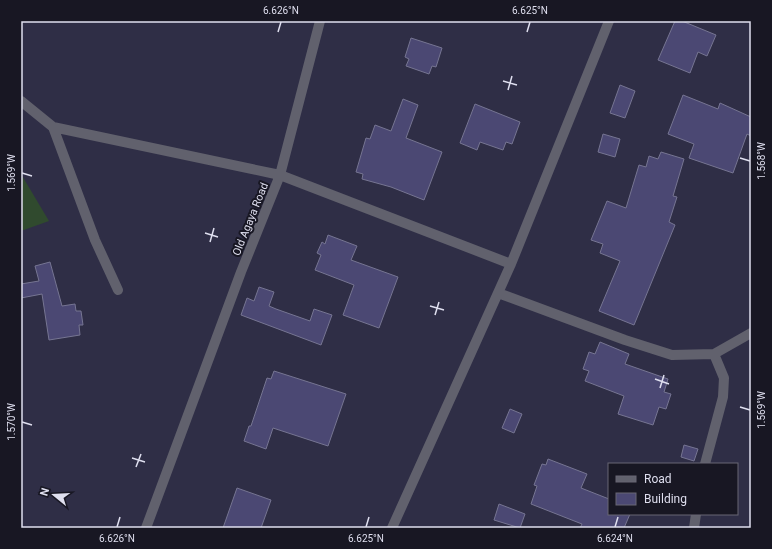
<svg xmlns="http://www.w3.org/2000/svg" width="772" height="549" viewBox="0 0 772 549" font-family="Roboto,sans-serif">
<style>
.green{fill:#304a2e}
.building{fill:#4b4873;stroke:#767592}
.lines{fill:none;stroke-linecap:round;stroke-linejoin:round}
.minor{stroke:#61616d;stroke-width:10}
.ticks{fill:none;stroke:#dfdfef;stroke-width:1.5}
.labels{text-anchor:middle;stroke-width:4;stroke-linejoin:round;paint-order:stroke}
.street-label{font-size:11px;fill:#dfdfef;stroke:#181723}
.neatline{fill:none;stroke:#dfdfef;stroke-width:1.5}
.ticks-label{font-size:10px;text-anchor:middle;fill:#dfdfef}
</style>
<rect width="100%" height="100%" fill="#2f2e46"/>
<path class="green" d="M21 174 49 221 21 231Z"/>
<path class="building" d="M675 21H682L716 35 707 56 698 52 690 73 658 60Z
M411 38 442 48 436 67 432 66 429 74 406 66 409 59 405 57Z
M620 85 635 91 625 118 610 113Z
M683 95 718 109 720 103 751 117V136L747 134 733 173 689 158 694 144 668 134Z
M403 99 418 105 406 138 442 152 424 200 391 187 362 179 363 174 356 172 366 138 370 139 375 125 391 131Z
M475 104 520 122 512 144 506 142 503 150 480 142 477 150 460 143Z
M603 134 620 139 615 157 598 152Z
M661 152 684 159 673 196 677 197 669 222 675 225 634 325 599 311 620 261 600 253 603 244 591 240 607 201 626 208 639 165 646 167 649 156 658 159Z
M328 235 357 246 351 260 398 277 379 328 343 315 354 285 315 270 321 255 317 253 322 242 325 244Z
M50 262 62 306 75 304 76 311H81L83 325H79L80 335 49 340 42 294 21 298V284L39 281 35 266Z
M259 287 274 292 269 306 276 309 310 321 314 309 332 315 321 345 241 315 247 298 254 301Z
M600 342 629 354 625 364 668 379 664 392 671 394 666 409 659 407 653 425 618 414 624 396 585 381 589 371 583 369 589 352 595 354Z
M274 371 346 394 328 446 273 428 266 449 244 441 249 426H251L267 378 271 379Z
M510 409 522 414 514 433 502 428Z
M684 445 698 449 694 461 681 457Z
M548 459 587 474 581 488 609 499V514H630L624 528H580L582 524 531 504 537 486 534 485 542 464 546 465Z
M237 488 271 500 261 528H223Z
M499 504 525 514 520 528 494 520Z"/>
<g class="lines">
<path class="minor" d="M21 101 53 127 280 175 511 264
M53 127 95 240 118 290
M498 293 625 340 672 355 714 354 751 333
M705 464 723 397 724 378 714 354
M146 528 241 272 280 175 320 21
M392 528 511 264 609 21
M694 528 696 514"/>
</g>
<path class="ticks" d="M278 32 281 22M527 32 530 22M503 81 517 85M508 90 512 76M740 158 750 161M22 173 32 176M205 233 218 237M210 242 214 228M430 306 444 310M435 315 439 302M655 379 669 384M660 388 664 375M740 407 750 410M22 422 32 425M132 458 145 462M136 467 141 454M117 527 120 517M366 527 369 517M615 527 618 517"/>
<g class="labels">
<g class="street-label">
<text transform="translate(250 219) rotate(-68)" y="4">Old Agaya Road</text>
</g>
</g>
<rect width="772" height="549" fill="none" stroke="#181723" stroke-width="44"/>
<rect x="608" y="463" width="130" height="52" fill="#181723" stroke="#686775"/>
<rect x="616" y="476" width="20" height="6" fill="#61616d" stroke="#686775"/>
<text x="644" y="483" font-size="12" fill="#dfdfef">Road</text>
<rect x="616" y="493" width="20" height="12" fill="#4b4873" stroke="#686775"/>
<text x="644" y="503" font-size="12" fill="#dfdfef">Building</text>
<g transform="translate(54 495) rotate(288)" stroke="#181723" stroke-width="3" paint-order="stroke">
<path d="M0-3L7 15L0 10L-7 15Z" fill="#dfdfef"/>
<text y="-6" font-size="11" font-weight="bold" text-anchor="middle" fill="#dfdfef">N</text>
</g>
<rect x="22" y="22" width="728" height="505" class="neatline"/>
<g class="ticks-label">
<text x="281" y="14">6.626°N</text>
<text x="530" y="14">6.625°N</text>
<text transform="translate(761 161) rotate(-90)" y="4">1.568°W</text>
<text transform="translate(11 173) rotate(-90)" y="4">1.569°W</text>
<text transform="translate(761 410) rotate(-90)" y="4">1.569°W</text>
<text transform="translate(11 422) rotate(-90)" y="4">1.570°W</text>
<text x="117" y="542">6.626°N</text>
<text x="366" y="542">6.625°N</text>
<text x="615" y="542">6.624°N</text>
</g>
</svg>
